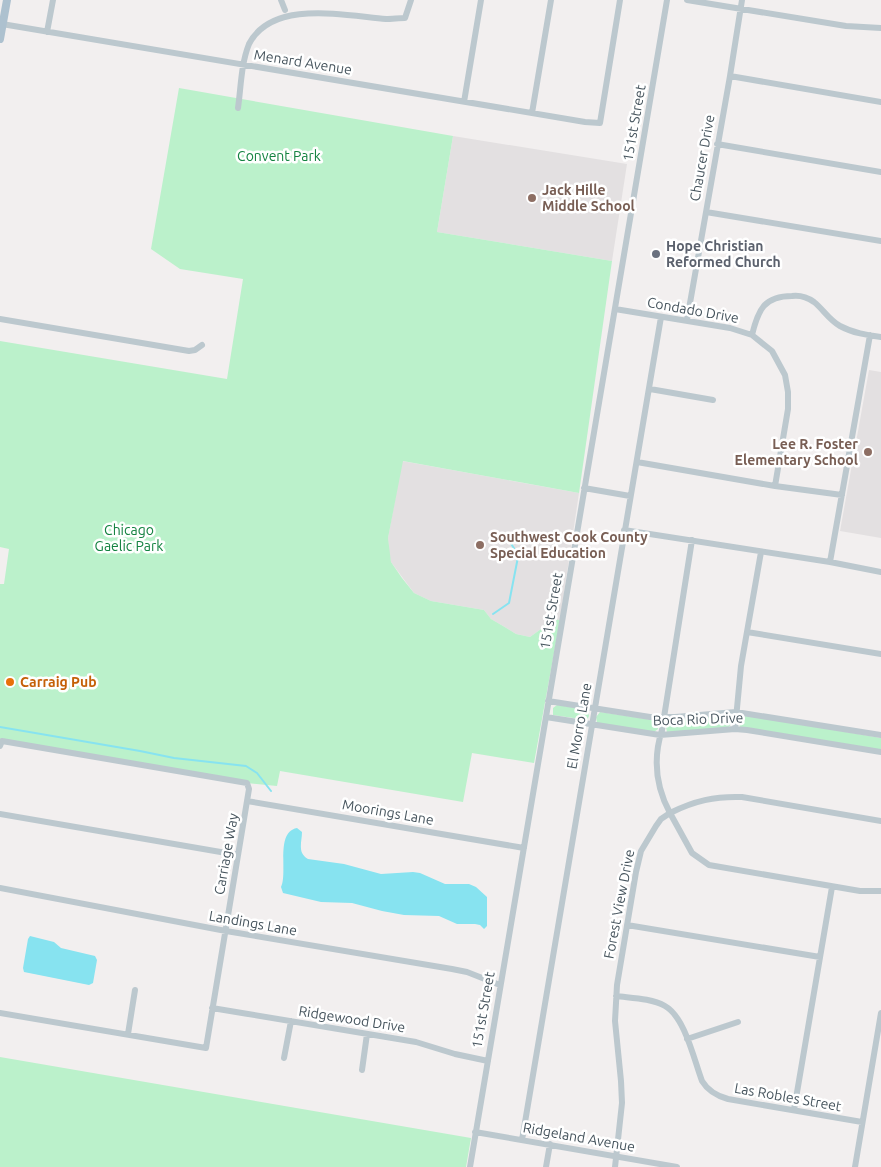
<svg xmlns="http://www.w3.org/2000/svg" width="881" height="1167" viewBox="0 0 881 1167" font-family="Ubuntu,sans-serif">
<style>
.education{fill:#e3e0e1}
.green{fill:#bbf1cb}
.water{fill:#87e3f0}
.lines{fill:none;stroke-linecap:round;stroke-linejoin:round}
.stream{stroke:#87e3f0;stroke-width:2}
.minor{stroke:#bcc8ce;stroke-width:6}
.major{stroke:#adc1cf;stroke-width:8}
.education-dot{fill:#8d6e63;stroke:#fff;stroke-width:2}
.worship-dot{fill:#6b7280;stroke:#fff;stroke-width:2}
.food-dot{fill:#e8710a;stroke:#fff;stroke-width:2}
.labels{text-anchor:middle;stroke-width:5;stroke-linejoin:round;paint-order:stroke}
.street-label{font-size:14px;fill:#46545d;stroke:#fff}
.park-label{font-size:14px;fill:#138240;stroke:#fff}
.education-label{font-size:14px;font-weight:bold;fill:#785e54;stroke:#fff;text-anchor:start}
.worship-label{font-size:14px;font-weight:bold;fill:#5b616d;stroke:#fff;text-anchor:start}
.food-label{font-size:14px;font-weight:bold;fill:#c56008;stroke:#fff;text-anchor:start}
</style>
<rect width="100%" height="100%" fill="#f2efef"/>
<path class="education" d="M453 136 627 164 612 261 437 232Z
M869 370 881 372V538L840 531Z
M402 461 579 493 560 620 548 619 541 629 530 637 516 634 503 626 491 619 484 610 431 601 414 593 391 562 389 552 388 538Z"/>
<path class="green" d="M179 88 453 136 437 232 612 261 579 493 403 461 388 538 391 562 402 578 414 593 431 601 484 610 491 619 503 626 516 634 530 637 541 629 549 619 560 620 534 763 472 753 463 802 280 771 277 786 247 783 0 741V584H4L9 549 0 547V341L227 379 243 279 180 269 151 249Z
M557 705 585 709 588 711 589 716 587 720 553 715V708Z
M600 712 653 720 658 723V729L654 732 597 723 596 717Z
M726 716 731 719V724L728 728 667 732 665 722 671 719Z
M743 716 765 718 881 738V750L740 727 738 719Z
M0 1057 471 1138 466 1167H0Z"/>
<path class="water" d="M297 828 302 832C302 842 297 853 308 859L344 864 381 874 413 872 420 873 445 884H469L476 887 487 897V926L484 929 480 925 475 924H457L439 916 404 915 382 911 352 903 321 902 283 893 281 887C288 873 275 832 297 828Z
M30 936 54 942 61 948 95 956 97 960 93 983 89 985 24 972 23 968 28 939Z"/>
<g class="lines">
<path class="stream" d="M493 614 509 603 518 557 517 553 510 542
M0 727 140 751 174 758 246 766 257 773 271 791"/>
<path class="minor" d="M281 0 285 10
M687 0 846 26 881 28
M2 24 585 122 600 123 620 0
M47 32 53 0
M730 76 881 102
M464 102 481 0
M238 108C241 87 241 64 249 44 272 0 341 15 386 19 392 19 399 18 405 18L411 0
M532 113 551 0
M717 144 881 172
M706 212 881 241
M615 309 730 328 752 335 772 351 785 375 788 392V409L775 486
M0 319 189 351 195 350 202 345
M687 320 730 76 742 0
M752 335C758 310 764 296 792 296 800 295 807 297 814 302 823 309 829 320 840 326 853 333 867 335 881 337
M650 389 713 400
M637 462 775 486 842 495
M584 488 630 496
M624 530 830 562 881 572
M830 562 870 335
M747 632 881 654
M548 701 650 717H675L736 712 881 735
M546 717 660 735 735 729 747 730 881 752
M735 729 741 666 761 552
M0 746 2 741 247 783 249 789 206 1048 0 1013
M247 801 524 848
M0 814 238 855
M881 821 742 797C715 796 694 801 670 813L692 853 709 865 860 891H881
M0 888 226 931 452 969 467 972 500 985
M627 925 820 957
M616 996C631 998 651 998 665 1006 685 1017 694 1060 702 1081 708 1091 717 1096 728 1099L862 1122
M212 1008 416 1042 455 1054 488 1061
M128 1034 135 990
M687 1039 738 1022
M284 1058 291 1021
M362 1070 367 1034
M794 1110 832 887
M475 1132 677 1167
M522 1140 661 317
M470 1167 667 0
M546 1167 550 1144
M615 1167 622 1103 621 1081 615 1021 617 985 636 872 641 851 656 826 661 819 670 813C656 787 653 758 662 730L692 540
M855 1167 881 1013"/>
<path class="major" d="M0 39 7 0"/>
</g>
<g class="education-dot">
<circle cx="532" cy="198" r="5"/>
<circle cx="868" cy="452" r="5"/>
<circle cx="480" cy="545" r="5"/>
</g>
<circle class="worship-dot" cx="656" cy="254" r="5"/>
<circle class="food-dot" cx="10" cy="682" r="5"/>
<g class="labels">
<g class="street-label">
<text transform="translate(303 62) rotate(9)" y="5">Menard Avenue</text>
<text transform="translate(634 123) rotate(-80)" y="5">151st Street</text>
<text transform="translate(702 158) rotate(-80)" y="5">Chaucer Drive</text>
<text transform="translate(693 310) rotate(10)" y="5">Condado Drive</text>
<text transform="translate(551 611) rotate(-80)" y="5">151st Street</text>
<text transform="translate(698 719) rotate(-2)" y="5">Boca Rio Drive</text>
<text transform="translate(579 726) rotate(-80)" y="5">El Morro Lane</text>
<text transform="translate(388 812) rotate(10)" y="5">Moorings Lane</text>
<text transform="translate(226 854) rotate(-80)" y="5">Carriage Way</text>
<text transform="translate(619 904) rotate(-79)" y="5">Forest View Drive</text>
<text transform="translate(253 923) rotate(10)" y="5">Landings Lane</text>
<text transform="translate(483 1010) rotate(-80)" y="5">151st Street</text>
<text transform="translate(352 1019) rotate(9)" y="5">Ridgewood Drive</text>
<text transform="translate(788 1097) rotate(10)" y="5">Las Robles Street</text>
<text transform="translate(579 1137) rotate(10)" y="5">Ridgeland Avenue</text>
</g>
<g class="park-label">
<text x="279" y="161">Convent Park</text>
<text x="129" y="535">Chicago<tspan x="129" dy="16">Gaelic Park</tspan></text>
</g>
<g class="education-label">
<text x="542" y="195">Jack Hille<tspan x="542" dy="16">Middle School</tspan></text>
<text x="858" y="449" text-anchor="end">Lee R. Foster<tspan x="858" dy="16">Elementary School</tspan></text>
<text x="490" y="542">Southwest Cook County<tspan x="490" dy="16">Special Education</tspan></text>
</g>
<g class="worship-label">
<text x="666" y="251">Hope Christian<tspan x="666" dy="16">Reformed Church</tspan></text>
</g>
<g class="food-label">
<text x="20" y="687">Carraig Pub</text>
</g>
</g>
</svg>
